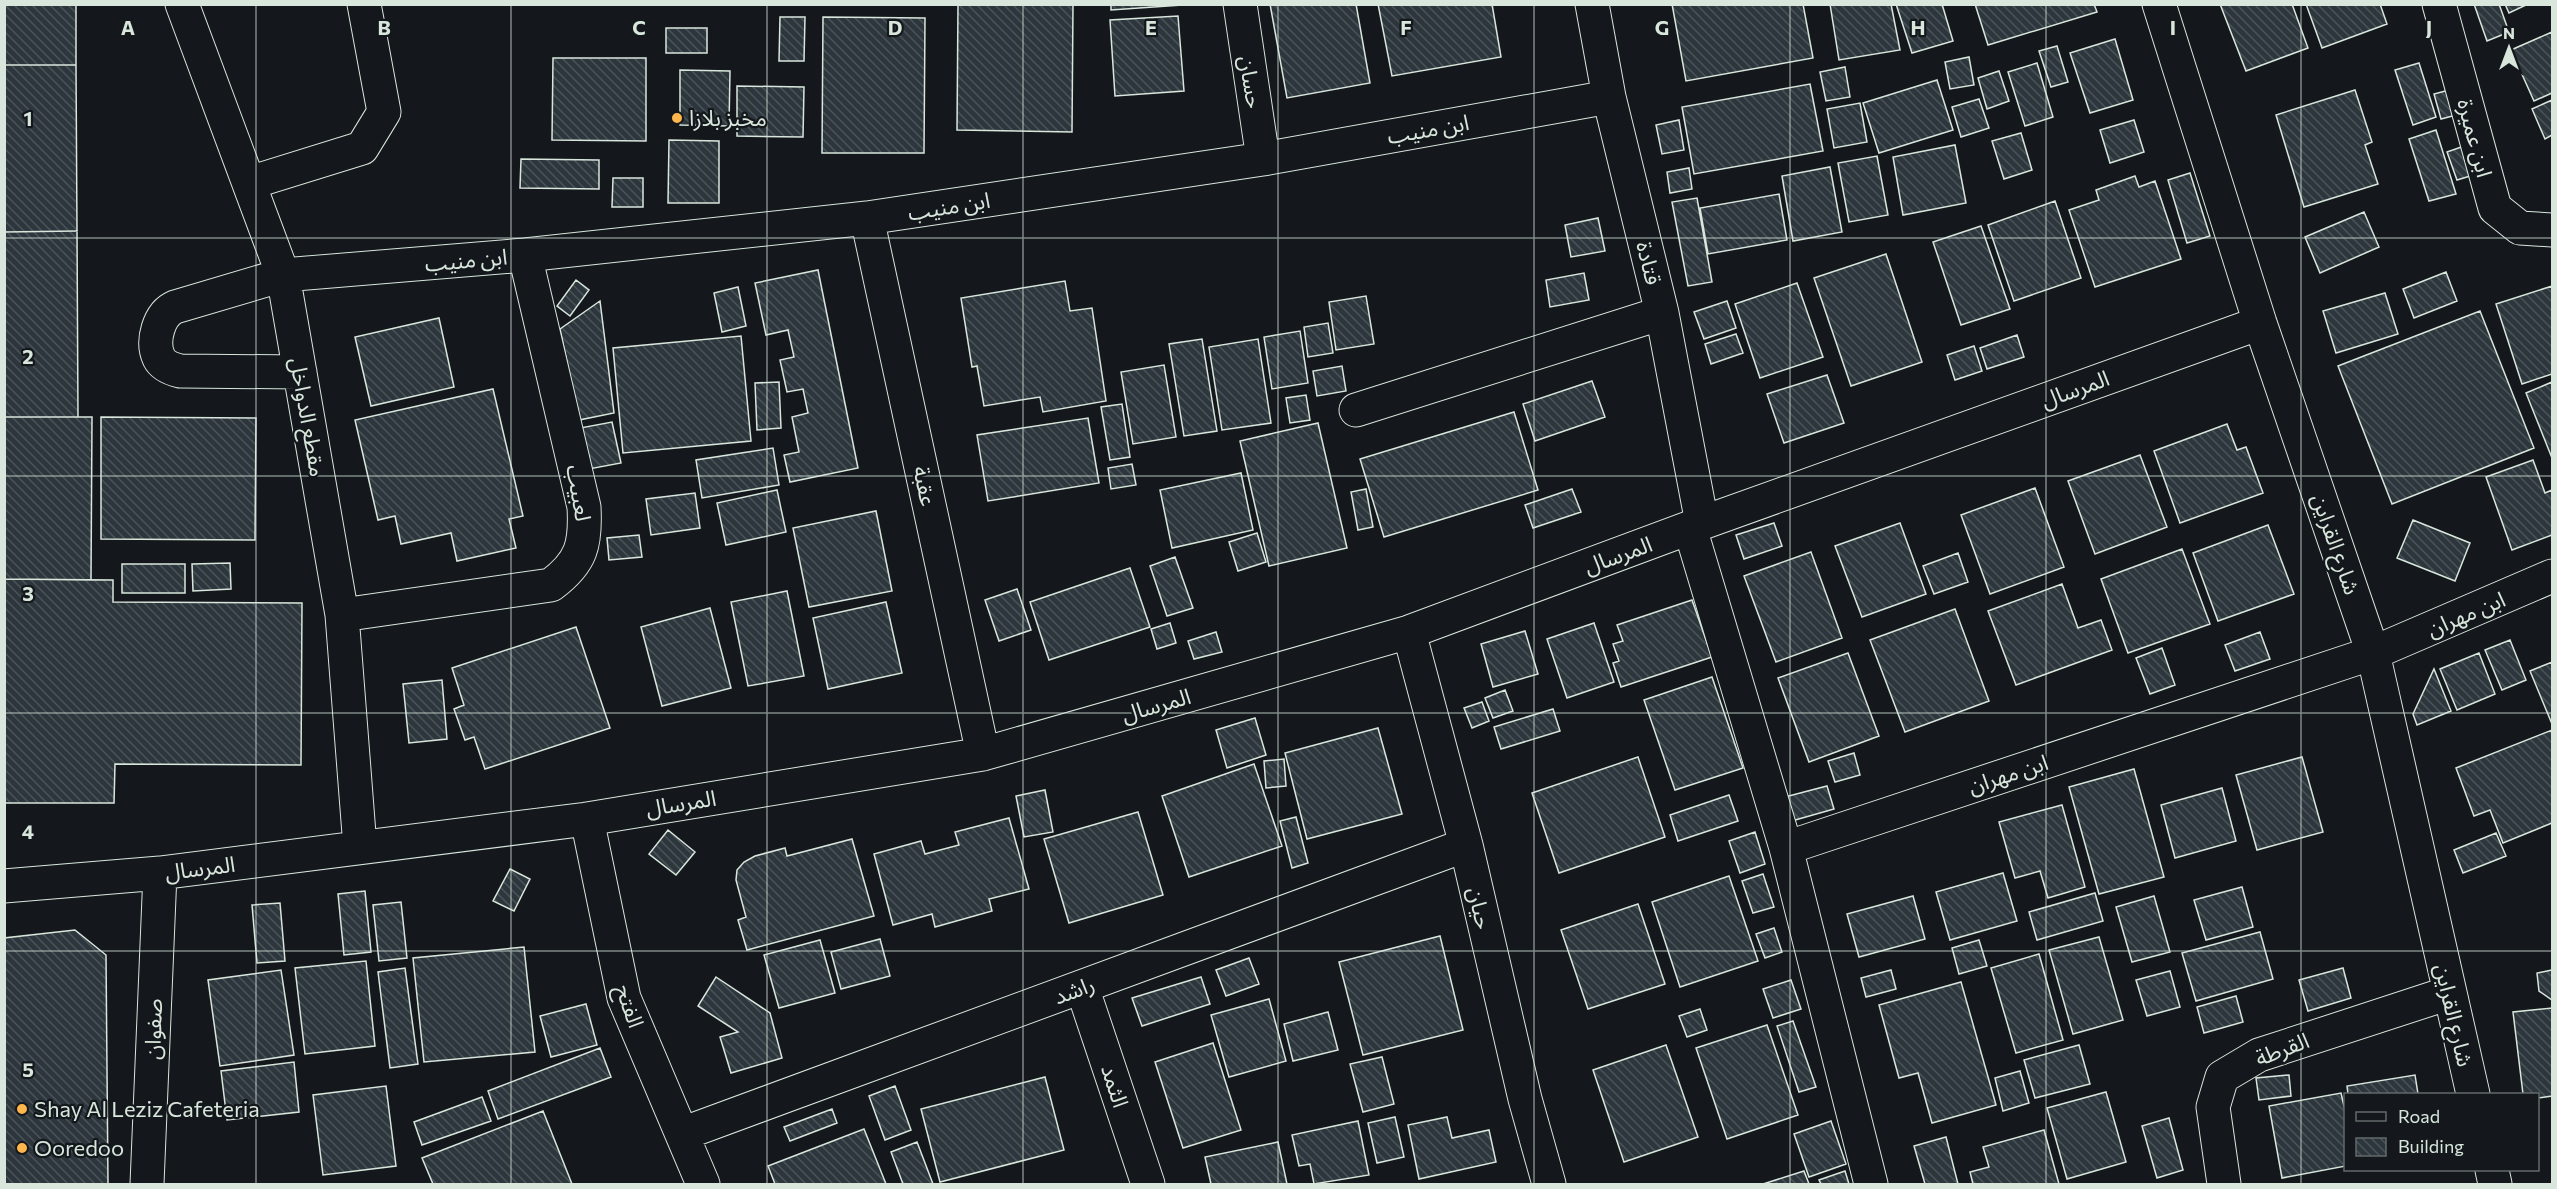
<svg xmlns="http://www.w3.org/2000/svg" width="2557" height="1189" viewBox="0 0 2557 1189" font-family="Commissioner,'Noto Sans Arabic',sans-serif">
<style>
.building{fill:url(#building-back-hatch);stroke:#d8e6dc;stroke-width:1.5}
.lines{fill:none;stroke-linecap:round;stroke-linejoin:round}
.minor-casing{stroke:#d8e6dc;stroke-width:35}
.minor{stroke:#14181c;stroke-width:33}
.grid{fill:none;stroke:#d8e6dc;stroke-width:1.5;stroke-opacity:0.55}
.poi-dot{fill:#ffb74d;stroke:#14181c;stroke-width:2}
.labels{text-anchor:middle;stroke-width:4.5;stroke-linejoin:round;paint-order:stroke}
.street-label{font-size:22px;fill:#d8e6dc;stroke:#14181c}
.poi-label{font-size:22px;fill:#d8e6dc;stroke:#14181c;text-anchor:start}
.grid-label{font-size:20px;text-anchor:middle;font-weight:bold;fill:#d8e6dc;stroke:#14181c;stroke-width:4.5;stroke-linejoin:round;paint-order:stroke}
</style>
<defs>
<pattern id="building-back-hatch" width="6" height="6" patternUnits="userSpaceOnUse" patternTransform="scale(1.5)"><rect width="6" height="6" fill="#2c363c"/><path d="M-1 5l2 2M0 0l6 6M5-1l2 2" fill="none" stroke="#4a5358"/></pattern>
</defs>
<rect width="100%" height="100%" fill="#14181c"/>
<path class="building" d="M4 4H76V65H4Z
M958 4H1073L1072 132 957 130Z
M1111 4H1182V5L1111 10Z
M1270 4H1356L1370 83 1287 98Z
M1378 4H1492L1501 57 1392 76Z
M1672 4H1803L1813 58 1686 81Z
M1830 4H1891L1900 50 1839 60Z
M1896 4H1942L1953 41 1912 53Z
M1975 4H2094L2097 12 1988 45Z
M2220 4H2292L2308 48 2246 71Z
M2306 4H2380L2387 24 2322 48Z
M2474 4H2499L2509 32 2487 41Z
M2505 4H2528L2509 13Z
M1178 16 1184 91 1115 96 1110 20Z
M780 17H805L804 61H779Z
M823 17 925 18 924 153H822Z
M666 28H707V53H666Z
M2552 32V93L2534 101 2511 50Z
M2115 39 2133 100 2090 113 2070 53Z
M2057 46 2068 82 2051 87 2039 51Z
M1969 57 1974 85 1950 89 1945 62Z
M553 58H646V141L552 140Z
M2037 63 2053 117 2025 126 2008 72Z
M2419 63 2436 117 2413 125 2395 70Z
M4 65H76L77 231 4 232Z
M1845 67 1850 97 1826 101 1820 72Z
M680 70 730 71 729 126 680 125Z
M1999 71 2009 101 1987 109 1978 78Z
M1937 80 1953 130 1879 153 1863 103Z
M1810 84 1823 151 1694 174 1682 107Z
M737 86 804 87 803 137 737 136Z
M2453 89 2460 114 2441 119 2434 94Z
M2355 90 2372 142 2365 145 2378 184 2304 207 2276 115Z
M1979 99 1989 128 1961 137 1952 107Z
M2552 100V135L2545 139 2532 109Z
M1860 103 1867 142 1834 148 1827 109Z
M1679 120 1684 150 1662 154 1656 125Z
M2134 120 2144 152 2110 163 2100 130Z
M2436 130 2456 194 2429 201 2409 139Z
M2021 133 2032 170 2004 179 1992 141Z
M669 140 719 141V203H668Z
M2470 144 2480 173 2457 180 2447 152Z
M1955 145 1966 203 1903 215 1893 157Z
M1877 156 1888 215 1849 222 1838 163Z
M521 159 599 160V189L520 188Z
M1830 167 1842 232 1793 241 1782 176Z
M1689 168 1692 189 1670 193 1667 172Z
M2190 173 2210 236 2187 243 2168 180Z
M2135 176 2139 187 2155 181 2181 259 2095 287 2069 210 2099 200 2096 190Z
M613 178H643V207H612Z
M1779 194 1787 240 1708 254 1700 208Z
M1697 198 1712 282 1688 286 1672 202Z
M2055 201 2081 278 2014 301 1988 225Z
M2364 212 2379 247 2320 273 2305 237Z
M1598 218 1605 251 1571 257 1565 225Z
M1981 226 2010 309 1961 325 1933 242Z
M77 231 78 417H4V232Z
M1886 254 1922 362 1851 386 1814 278Z
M818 270 858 468 790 482 784 455 799 452 792 417 808 413 803 389 787 392 780 360 794 357 788 330 766 335 755 283Z
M2446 272 2457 301 2414 318 2403 289Z
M1584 273 1589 300 1550 307 1546 280Z
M576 280 589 290 570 316 557 306Z
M1065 281 1070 311 1092 308 1106 401 1043 412 1040 397 984 406 977 366 972 367 961 298Z
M1797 283 1823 357 1760 378 1735 304Z
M2552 286V374L2522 384 2496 304Z
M738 287 746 326 722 332 714 293Z
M2385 293 2398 334 2336 353 2323 311Z
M1366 296 1374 344 1336 350 1329 302Z
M600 301 614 413 579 420 560 329Z
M1727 301 1736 328 1704 339 1694 312Z
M2480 311 2534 448 2392 504 2338 366Z
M439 318 454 387 371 406 355 337Z
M1328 323 1333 353 1308 357 1304 327Z
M1300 331 1308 383 1272 389 1264 337Z
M1736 334 1743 353 1711 364 1705 344Z
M2017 335 2024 357 1987 369 1980 348Z
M741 336 751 441 623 453 613 348Z
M1202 339 1217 431 1184 436 1169 344Z
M1258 339 1271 423 1222 430 1209 347Z
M1974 346 1982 371 1955 380 1947 355Z
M1164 365 1176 437 1133 444 1121 372Z
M1342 366 1346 391 1317 396 1313 371Z
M1827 375 1844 423 1784 443 1767 394Z
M1592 381 1605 417 1535 441 1523 404Z
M779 382 781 428 757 430 755 383Z
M2552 382V458L2526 393Z
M493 389 523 516 509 519 516 548 457 561 451 533 401 544 395 516 378 520 355 420Z
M1306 395 1310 420 1290 423 1286 398Z
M1122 404 1130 457 1110 460 1101 407Z
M1514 412 1538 490 1384 537 1360 459Z
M4 417H92L91 580 4 579Z
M101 417 256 418 255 540 101 539Z
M1088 418 1099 483 988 501 977 435Z
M612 422 621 463 589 469 580 428Z
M1318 423 1347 548 1269 566 1240 441Z
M2227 424 2237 450 2246 447 2263 493 2180 523 2154 451Z
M773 448 779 485 702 498 696 460Z
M2140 455 2167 527 2095 554 2068 481Z
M2533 460 2545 493 2552 490V535L2512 550 2486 477Z
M1132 464 1136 485 1111 489 1108 468Z
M1241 473 1253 530 1172 548 1160 490Z
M2035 488 2064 567 1990 594 1961 515Z
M1366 489 1373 527 1358 530 1351 492Z
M1572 489 1581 512 1533 528 1525 505Z
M777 490 786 532 726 545 717 503Z
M695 493 700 528 651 535 646 499Z
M876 511 892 591 809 607 793 528Z
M2413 520 2470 543 2455 581 2397 558Z
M1774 523 1782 546 1744 559 1736 535Z
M1900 523 1926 594 1862 617 1835 546Z
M2268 525 2294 594 2218 621 2193 553Z
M1257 533 1266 562 1238 571 1229 542Z
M639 535 642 557 609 560 607 538Z
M2182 549 2210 624 2128 653 2101 579Z
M1811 552 1842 638 1776 662 1744 576Z
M1958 553 1968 582 1934 594 1923 566Z
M1175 557 1193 608 1167 616 1150 566Z
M230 563 231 589 193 591 192 564Z
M122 564H185V593H122Z
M1130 568 1150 627 1049 660 1030 602Z
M4 579 113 580V602L302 603 301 765 115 764 114 803H4Z
M2062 584 2078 628 2101 620 2112 650 2016 685 1988 611Z
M1017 589 1031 630 999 641 985 600Z
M787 591 804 676 748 686 731 602Z
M1692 600 1712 657 1621 687 1613 663 1619 661 1613 644 1623 641 1617 625Z
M886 602 902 673 828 689 813 618Z
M710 608 731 688 662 706 641 627Z
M1955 609 1989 701 1905 732 1870 640Z
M1170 623 1176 643 1157 649 1151 629Z
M1594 623 1614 682 1567 698 1547 639Z
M576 627 610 728 485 769 474 737 465 740 454 709 464 705 452 668Z
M1525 631 1538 674 1493 687 1481 644Z
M1216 632 1222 652 1194 659 1188 641Z
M2260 632 2270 659 2235 671 2225 645Z
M2510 640 2526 680 2502 690 2485 650Z
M2162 648 2175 685 2150 694 2136 658Z
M1848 653 1879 736 1809 762 1778 678Z
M2479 653 2495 694 2457 710 2440 669Z
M2552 662V724L2530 671Z
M2434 669 2451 711 2417 725 2413 714Z
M1712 677 1743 768 1675 790 1644 700Z
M442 680 447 739 409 743 403 684Z
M1505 690 1513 711 1493 718 1485 698Z
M1482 702 1489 721 1472 728 1464 708Z
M1553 709 1560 731 1501 749 1494 727Z
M1255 718 1266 755 1227 768 1216 730Z
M1378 728 1402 814 1307 839 1285 753Z
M2552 730V823L2503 843 2490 810 2474 816 2456 768Z
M1854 753 1860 775 1835 782 1828 761Z
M1638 757 1665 837 1559 873 1532 793Z
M2302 757 2323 832 2257 850 2236 775Z
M1284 759 1286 786 1266 788 1264 761Z
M1254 764 1282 846 1189 877 1162 796Z
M2134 769 2164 877 2099 894 2069 787Z
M1827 786 1834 809 1788 822 1781 798Z
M2222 788 2236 841 2175 858 2161 805Z
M1045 790 1053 832 1024 837 1016 796Z
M1729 795 1738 821 1678 841 1670 815Z
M2062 805 2085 887 2048 898 2040 871 2015 878 1999 822Z
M1138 812 1163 895 1069 923 1044 839Z
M1296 817 1308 863 1292 868 1280 821Z
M1009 818 1029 889 989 899 992 911 935 927 932 914 893 925 874 854 921 841 925 854 959 845 955 832Z
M668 830 695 852 676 875 649 854Z
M1755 832 1765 864 1740 873 1729 841Z
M2496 833 2506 856 2463 873 2454 850Z
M852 839 874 916 747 950 738 920 746 917 736 880 737 870 744 862 755 856 785 848 787 856Z
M510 869 530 879 514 911 493 901Z
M2003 873 2017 921 1950 940 1936 892Z
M1763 874 1774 907 1753 913 1742 881Z
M1729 876 1758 961 1680 987 1652 902Z
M2242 887 2253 927 2206 940 2194 900Z
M365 891 371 952 344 955 338 894Z
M2095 893 2103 921 2037 940 2029 912Z
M1913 896 1925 939 1859 957 1847 914Z
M2154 896 2170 952 2132 962 2116 907Z
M401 902 407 958 379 961 373 905Z
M280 903 285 961 257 963 252 905Z
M1638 904 1665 984 1588 1009 1561 930Z
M1774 928 1782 952 1765 958 1756 934Z
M75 930 106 955 108 1184H4V938Z
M2260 932 2273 979 2196 1001 2182 953Z
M1440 936 1463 1030 1363 1055 1339 962Z
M2099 937 2123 1020 2073 1034 2049 950Z
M880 939 890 976 841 989 831 952Z
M820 940 835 993 779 1008 764 955Z
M1979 940 1987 966 1959 974 1952 948Z
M524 947 535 1052 424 1062 413 958Z
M2039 954 2063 1040 2016 1053 1991 968Z
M1249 958 1259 984 1226 996 1216 970Z
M366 961 375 1046 305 1054 295 968Z
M405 968 418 1064 390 1068 378 972Z
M2343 968 2351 998 2308 1011 2299 980Z
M281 970 294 1055 220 1066 208 980Z
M1891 970 1896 989 1866 997 1861 978Z
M2552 970V1000L2539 991 2537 973Z
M2170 971 2180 1007 2147 1016 2136 980Z
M716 977 770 1013 782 1058 731 1073 720 1037 738 1032 698 1006Z
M1201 977 1210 1004 1142 1026 1132 998Z
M1791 980 1801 1009 1773 1018 1763 989Z
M1961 982 1996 1105 1932 1123 1918 1073 1899 1078 1879 1005Z
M2236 996 2243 1022 2204 1033 2197 1007Z
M1269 999 1286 1061 1229 1077 1211 1015Z
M586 1004 597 1045 551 1057 540 1016Z
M2552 1008V1096L2538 1098V1094H2523L2513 1012Z
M1700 1009 1707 1030 1687 1037 1679 1016Z
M1328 1012 1338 1050 1293 1061 1284 1024Z
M1793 1021 1816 1087 1799 1092 1777 1026Z
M1767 1025 1798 1115 1727 1139 1696 1048Z
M1213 1043 1241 1130 1183 1148 1155 1062Z
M1666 1045 1698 1137 1624 1162 1593 1070Z
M2079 1045 2090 1084 2035 1098 2024 1060Z
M600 1048 611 1077 498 1119 488 1091Z
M1382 1057 1394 1104 1363 1112 1350 1064Z
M294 1062 299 1112 227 1120 221 1071Z
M2020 1071 2029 1103 2003 1111 1995 1078Z
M2289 1075 2291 1096 2259 1100 2256 1078Z
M2415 1075 2418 1094H2348L2347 1086Z
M1045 1077 1064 1150 940 1182 921 1109Z
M386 1086 396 1166 323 1175 313 1095Z
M895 1086 911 1130 885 1140 869 1096Z
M2106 1092 2126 1162 2067 1179 2047 1108Z
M2341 1093 2346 1115V1166L2282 1178 2269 1106Z
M482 1097 491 1121 422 1145 414 1122Z
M832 1109 837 1123 790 1141 784 1127Z
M543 1111 572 1184H433L422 1158Z
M1395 1117 1404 1157 1377 1163 1368 1123Z
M1447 1117 1452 1138 1489 1130 1496 1162 1419 1179 1408 1125Z
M2169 1118 2183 1170 2157 1178 2142 1126Z
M1358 1121 1369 1175 1314 1184 1310 1164 1299 1166 1292 1135Z
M1831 1121 1846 1164 1809 1177 1794 1134Z
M864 1129 886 1184H775L768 1166Z
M2044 1130 2059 1184H1973L1970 1172 1989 1167 1983 1147Z
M1946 1137 1958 1184H1925L1914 1146Z
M917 1142 933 1184H903L891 1152Z
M1278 1142 1287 1184H1211L1205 1157Z
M1804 1171 1809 1184H1763Z
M1845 1171 1849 1184H1821L1819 1180Z"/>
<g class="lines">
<g class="minor-casing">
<path id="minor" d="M182 4 283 275 342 615 360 847
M1240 4 1263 159
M1592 4 1609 97 1662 313 1702 523
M2159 4 2260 323 2373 653 2473 1094
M2439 4 2495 208 2520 228 2552 230
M249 183 362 148 384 112 364 4
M867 218 983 754
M300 372 180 371C172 369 163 366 159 358 151 341 159 314 175 307L283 275 525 255 867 218 1263 159 1609 97
M1356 410 1662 313
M1690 528 1786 848 1871 1184
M342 615 551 585C582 562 586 544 584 507L525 255
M1409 632 1466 845 1525 1099 1549 1184
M587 819 624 998 703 1184
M1786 848 2373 653 2552 576
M4 886 160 873 587 819 983 754 1409 632 1702 523 2260 323
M1082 987 1148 1184
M682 1134 1466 845
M2492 1170 2495 1184
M147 1184 160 873
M2224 1184 2213 1107 2222 1077 2259 1055 2449 993"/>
</g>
<use href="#minor" class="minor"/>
</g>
<path class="grid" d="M256 4V1184M511 4V1184M767 4V1184M1023 4V1184M1278 4V1184M1534 4V1184M1790 4V1184M2046 4V1184M2301 4V1184M4 238H2552M4 476H2552M4 713H2552M4 951H2552"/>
<g class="poi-dot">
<circle cx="677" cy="118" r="6"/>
<circle cx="22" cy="1109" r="6"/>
<circle cx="22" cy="1148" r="6"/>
</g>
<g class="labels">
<g class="street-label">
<text transform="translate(1251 82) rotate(81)" y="8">حسان</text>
<text transform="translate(1428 129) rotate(-10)" y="8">ابن منيب</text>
<text transform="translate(2475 138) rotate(75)" y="8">ابن عميرة</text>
<text transform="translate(949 206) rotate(-9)" y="8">ابن منيب</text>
<text transform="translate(466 260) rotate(-5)" y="8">ابن منيب</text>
<text transform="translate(1649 263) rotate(76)" y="8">قتادة</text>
<text transform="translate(2075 389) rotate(-20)" y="8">المرسال</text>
<text transform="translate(308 417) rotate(80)" y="8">مقطع الدواخل</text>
<text transform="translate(925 486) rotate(78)" y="8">عقبة</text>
<text transform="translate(579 493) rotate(80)" y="8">لعبيب</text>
<text transform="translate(2336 544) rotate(71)" y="8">شارع القراين</text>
<text transform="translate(1618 555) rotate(-20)" y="8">المرسال</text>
<text transform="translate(2466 614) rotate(-23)" y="8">ابن مهران</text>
<text transform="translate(1156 705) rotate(-16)" y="8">المرسال</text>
<text transform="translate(2008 774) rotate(-18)" y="8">ابن مهران</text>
<text transform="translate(681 803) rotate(-9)" y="8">المرسال</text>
<text transform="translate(200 868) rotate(-7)" y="8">المرسال</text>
<text transform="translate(1480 908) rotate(77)" y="8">حيان</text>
<text transform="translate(1074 990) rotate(-20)" y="8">راشد</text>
<text transform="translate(630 1006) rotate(71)" y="8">الفتح</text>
<text transform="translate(2454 1015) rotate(77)" y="8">شارع القراين</text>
<text transform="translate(153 1029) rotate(-88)" y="8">صفوان</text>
<text transform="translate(2282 1049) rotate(-21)" y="8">القرطة</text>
<text transform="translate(1115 1086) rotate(72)" y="8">الثمد</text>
</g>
<g class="poi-label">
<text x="689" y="126">مخبز بلازا</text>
<text x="34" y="1117">Shay Al Leziz Cafeteria</text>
<text x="34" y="1156">Ooredoo</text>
</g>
</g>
<g class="grid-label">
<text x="128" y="35">A</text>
<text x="384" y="35">B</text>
<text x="639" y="35">C</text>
<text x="895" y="35">D</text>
<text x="1151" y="35">E</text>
<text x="1406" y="35">F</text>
<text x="1662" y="35">G</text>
<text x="1918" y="35">H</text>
<text x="2173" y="35">I</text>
<text x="2429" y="35">J</text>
<text x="28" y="126">1</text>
<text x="28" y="364">2</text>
<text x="28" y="601">3</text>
<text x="28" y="839">4</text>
<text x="28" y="1077">5</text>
</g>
<rect width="2557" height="1189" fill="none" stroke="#d8e6dc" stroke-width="12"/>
<rect x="2344" y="1093" width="195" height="78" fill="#14181c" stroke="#626a69" stroke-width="1.5"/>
<rect x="2356" y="1112" width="30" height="9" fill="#14181c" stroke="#626a69" stroke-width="1.5"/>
<text x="2398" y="1123" font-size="18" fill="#d8e6dc">Road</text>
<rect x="2356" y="1138" width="30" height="18" fill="url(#building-back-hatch)" stroke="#626a69" stroke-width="1.5"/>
<text x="2398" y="1153" font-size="18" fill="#d8e6dc">Building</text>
<g transform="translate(2509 48)" stroke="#14181c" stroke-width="4.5" paint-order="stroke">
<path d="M0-4.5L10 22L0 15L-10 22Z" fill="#d8e6dc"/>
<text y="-9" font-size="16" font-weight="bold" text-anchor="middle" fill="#d8e6dc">N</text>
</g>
</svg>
